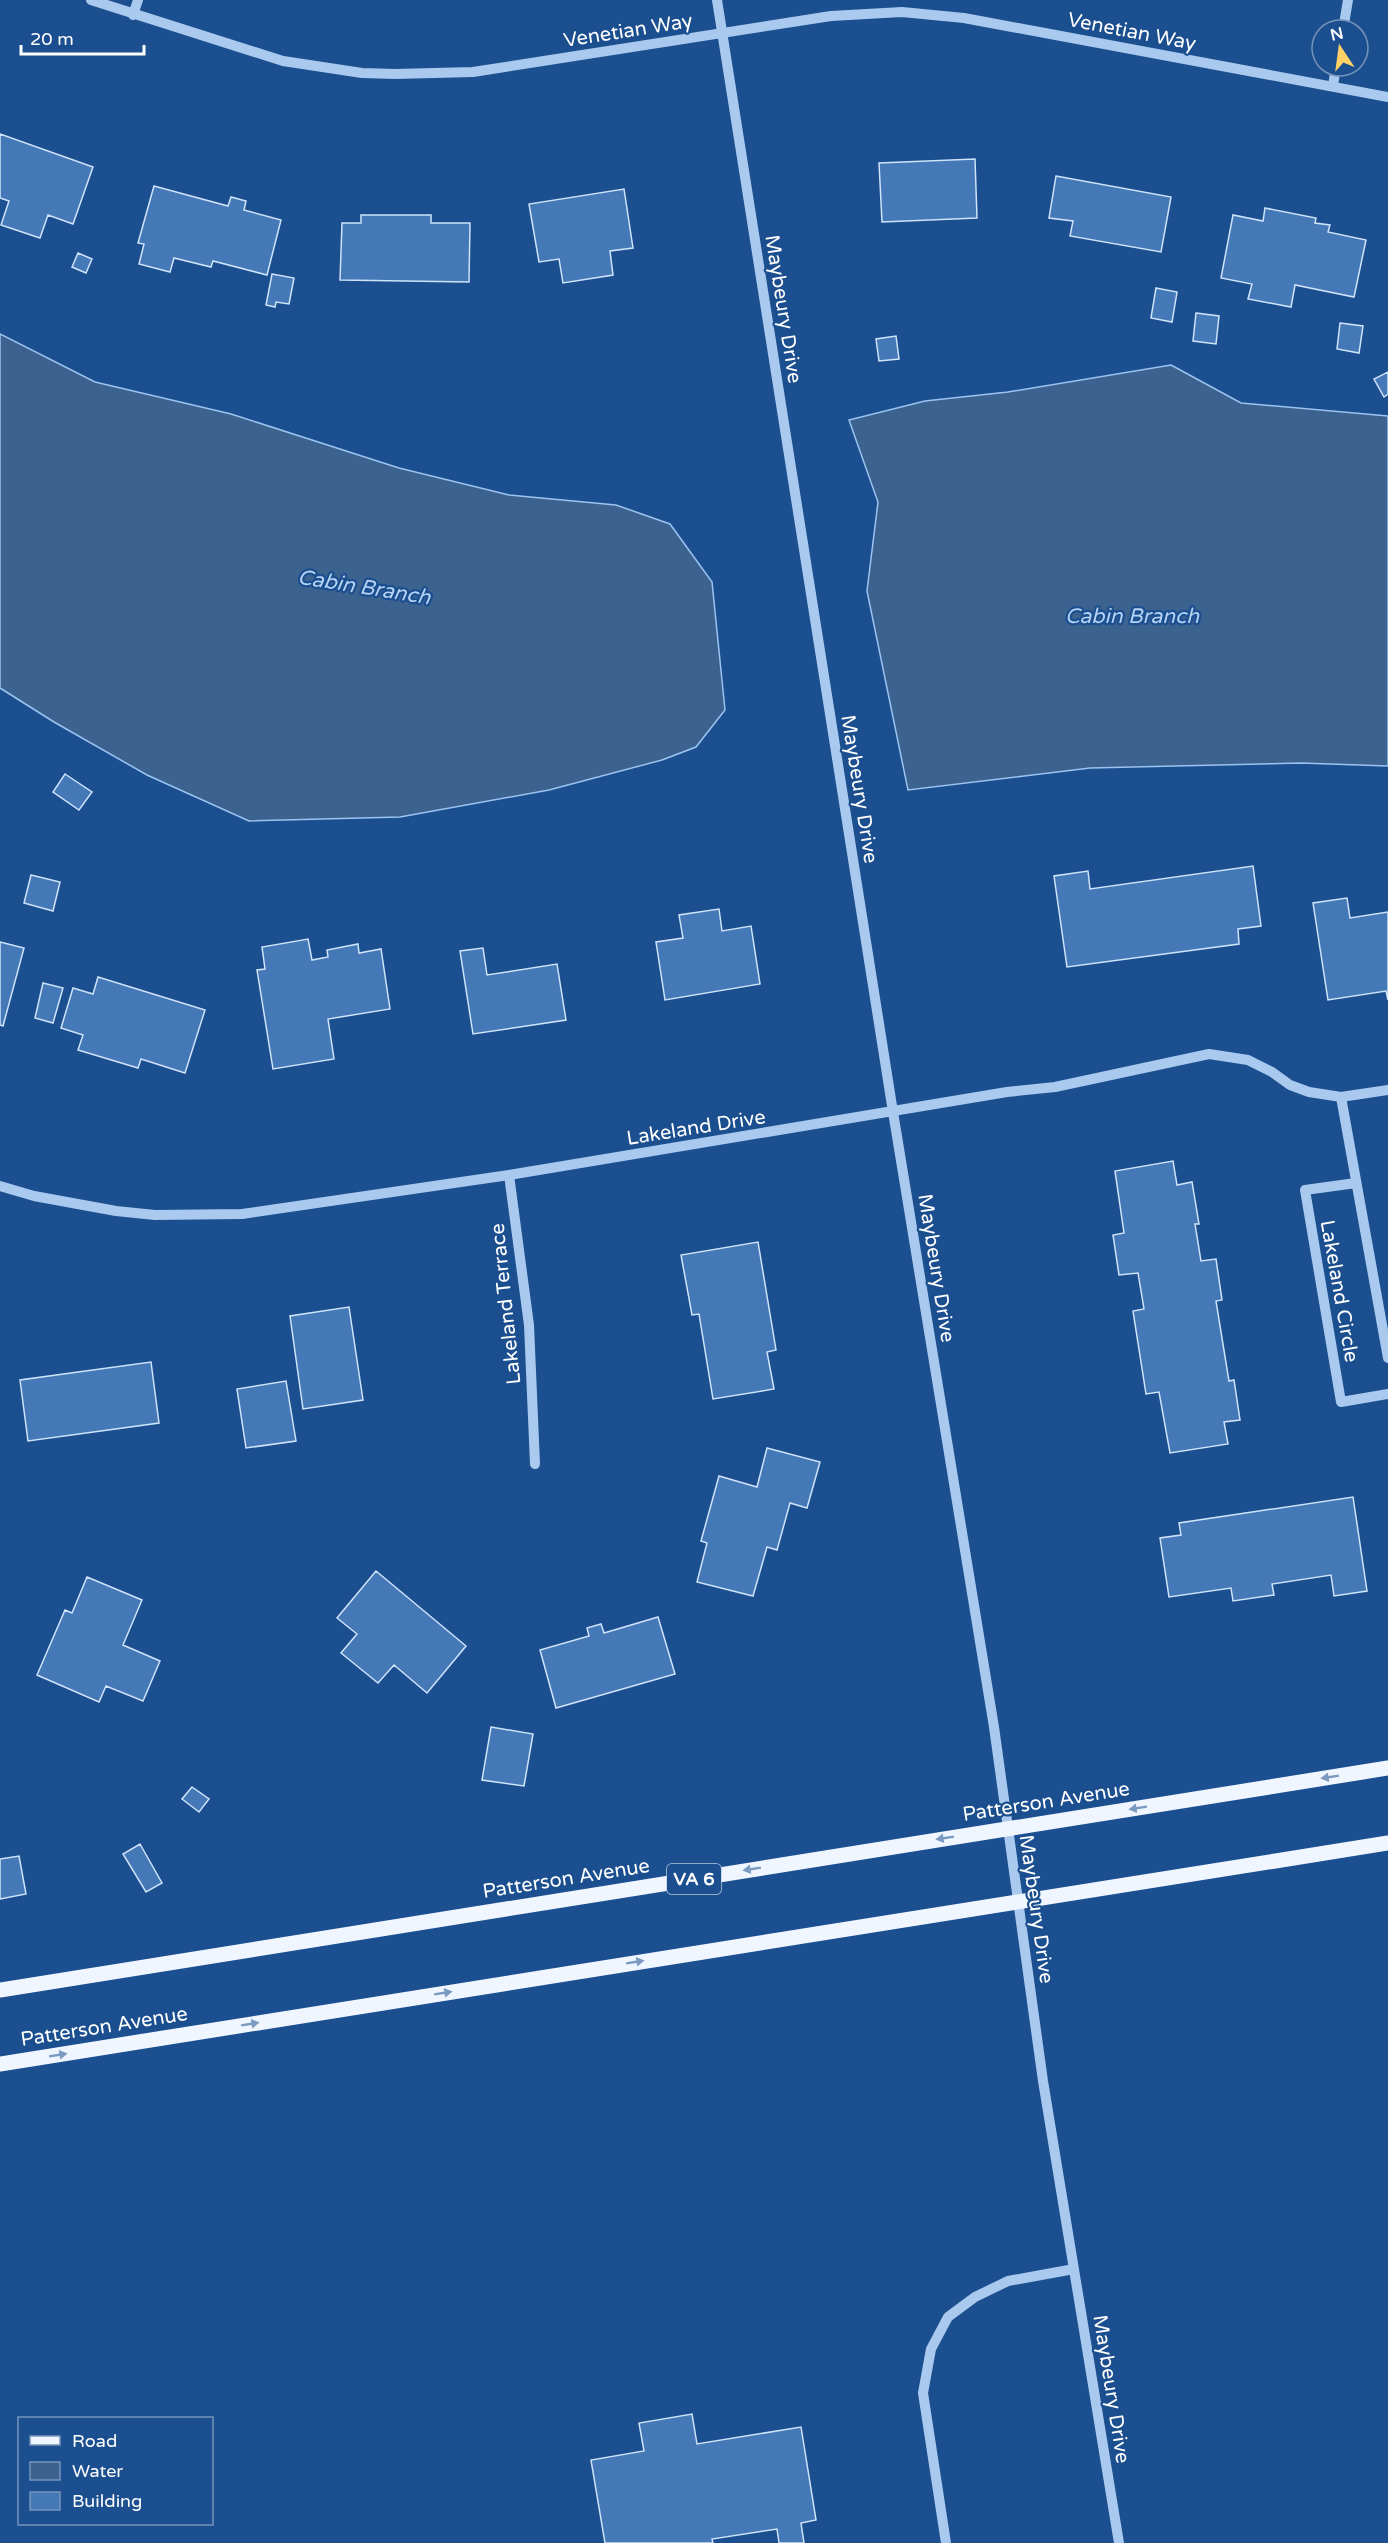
<svg xmlns="http://www.w3.org/2000/svg" width="1388" height="2543" viewBox="0 0 1388 2543" font-family="'Varela Round',sans-serif">
<style>
.water{fill:#3c6290;stroke:#9cc4f0;stroke-width:1.5}
.building{fill:#4478b7;stroke:#cfe3fa;stroke-width:1.5}
.lines{fill:none;stroke-linecap:round;stroke-linejoin:round}
.minor{stroke:#a9c9ee;stroke-width:10}
.major{stroke:#f0f6ff;stroke-width:15}
.oneway{fill:#7b9ac1}
.labels{text-anchor:middle;stroke-width:4.5;stroke-linejoin:round;paint-order:stroke}
.shield{fill:#1b4f8f;stroke:#bbcadd;stroke-width:1.5}
.shield-label{font-size:18px;font-weight:bold;fill:#fff}
.street-label{font-size:20px;fill:#fff;stroke:#1b4f8f}
.water-label{font-size:21px;font-style:italic;fill:#b5d3f5;stroke:#1b4f8f}
</style>
<rect width="100%" height="100%" fill="#1b4f8f"/>
<path class="water" d="M0 334 95 382 231 414 399 468 509 495 616 505 670 524 712 582 725 710 696 747 662 760 549 790 400 817 249 821 147 775 54 722 0 688Z
M1171 365 1241 403 1388 416V766L1301 763 1090 768 908 790 867 591 878 502 849 420 925 401 1008 392Z"/>
<path class="building" d="M0 134 93 167 73 224 48 215 40 238 1 225 9 201 0 198Z
M975 159 977 218 882 222 879 163Z
M1056 176 1171 197 1161 252 1070 236 1073 221 1049 218Z
M154 186 228 206 231 197 246 201 244 210 281 220 267 275 213 261 211 267 174 258 170 272 139 264 144 244 138 243Z
M624 189 633 248 610 251 613 275 563 283 559 259 539 262 529 204Z
M1265 208 1316 218 1315 223 1330 225 1328 232 1366 240 1354 297 1295 285 1291 307 1248 299 1252 284 1221 278 1233 215 1263 221Z
M361 215H431V223H470L469 282 340 280 342 223H361Z
M78 253 92 259 86 273 72 267Z
M272 274 294 278 289 304 276 302 275 307 266 305Z
M1156 288 1177 292 1172 322 1151 318Z
M1196 313 1219 316 1216 344 1193 341Z
M1340 323 1363 326 1359 353 1337 349Z
M896 336 899 359 879 361 876 339Z
M1388 372V394L1384 397 1374 379Z
M65 774 92 792 79 810 53 792Z
M1253 866 1261 926 1238 929 1239 944 1067 967 1054 876 1088 871 1090 889Z
M31 875 60 882 53 911 24 903Z
M1347 898 1350 918 1388 912V1000L1386 991 1328 1000 1313 903Z
M719 909 722 931 751 926 760 984 665 1000 656 942 683 938 679 915Z
M308 939 312 960 328 957 327 950 358 944 359 953 381 949 390 1009 328 1019 334 1059 273 1069 257 970 265 969 262 947Z
M0 942 24 948 3 1026 0 1025Z
M483 948 487 975 557 964 566 1020 473 1034 460 951Z
M98 977 205 1010 185 1073 141 1059 138 1068 78 1050 83 1035 61 1028 73 988 93 994Z
M43 983 63 988 53 1023 35 1018Z
M1173 1161 1177 1185 1192 1182 1199 1224H1195L1201 1261 1216 1259 1222 1300 1216 1301 1229 1381 1234 1380 1240 1420 1224 1422 1228 1444 1170 1453 1159 1392 1146 1394 1133 1311 1144 1309 1138 1273 1119 1275 1113 1235 1124 1233 1115 1171Z
M758 1242 776 1350 767 1352 774 1389 713 1399 699 1314 692 1315 681 1255Z
M349 1307 363 1400 303 1409 290 1316Z
M151 1362 159 1423 28 1441 20 1380Z
M286 1381 296 1441 246 1448 237 1389Z
M767 1448 820 1462 807 1508 790 1503 777 1550 767 1547 753 1596 697 1582 707 1543 701 1541 719 1476 757 1487Z
M1353 1497 1367 1591 1334 1596 1331 1575 1272 1584 1274 1595 1233 1601 1231 1588 1169 1597 1160 1538 1181 1535 1179 1523Z
M376 1571 466 1646 427 1693 394 1665 378 1683 341 1653 357 1634 337 1618Z
M87 1577 142 1600 123 1645 160 1661 143 1701 106 1686 99 1702 37 1675 65 1610 72 1613Z
M658 1617 675 1674 556 1708 540 1650 589 1636 587 1628 601 1624 604 1633Z
M491 1727 533 1734 524 1786 482 1780Z
M192 1787 209 1799 199 1812 182 1799Z
M140 1844 162 1883 146 1892 123 1854Z
M19 1856 26 1894 0 1899V1859Z
M692 2414 697 2444 801 2427 816 2520 801 2523 804 2543H779L777 2529 712 2539 713 2543H605L591 2460 644 2451 639 2423Z"/>
<g class="lines">
<path class="minor" d="M91 0 283 61 362 73 395 74 473 72 831 16 902 12 964 18 1388 97
M717 0 893 1112 994 1727 1043 2081 1119 2543
M133 15 138 0
M1343 30 1348 0
M1333 86 1336 66
M1341 1097 1388 1358
M509 1175 529 1325 535 1464
M1356 1183 1305 1190 1341 1402 1388 1394
M0 1186 34 1196 116 1211 155 1215 242 1214 509 1175 1007 1092 1055 1087 1209 1054 1248 1060 1272 1072 1290 1085 1309 1092 1341 1097 1388 1090
M946 2543 923 2393 931 2349 948 2317 975 2297 1008 2281 1074 2269"/>
<path class="major" d="M0 1990 1388 1768
M0 2064 1388 1843"/>
</g>
<defs><path id="oneway-solid" d="M-6-.8H1V-3.2L6.5 0L1 3.2V.8H-6Z" transform="scale(1.5)"/></defs>
<g class="oneway">
<use href="#oneway-solid" transform="translate(1330 1777) rotate(171)"/>
<use href="#oneway-solid" transform="translate(1138 1808) rotate(171)"/>
<use href="#oneway-solid" transform="translate(945 1838) rotate(171)"/>
<use href="#oneway-solid" transform="translate(752 1869) rotate(171)"/>
<use href="#oneway-solid" transform="translate(635 1962) rotate(-9)"/>
<use href="#oneway-solid" transform="translate(443 1993) rotate(-9)"/>
<use href="#oneway-solid" transform="translate(250 2024) rotate(-9)"/>
<use href="#oneway-solid" transform="translate(58 2055) rotate(-9)"/>
</g>
<g class="labels">
<rect class="shield" x="667" y="1864" width="54" height="30" rx="4.5"/>
<g class="shield-label">
<text x="694" y="1885">VA 6</text>
</g>
<g class="street-label">
<text transform="translate(628 30) rotate(-9)" y="7">Venetian Way</text>
<text transform="translate(1132 31) rotate(11)" y="7">Venetian Way</text>
<text transform="translate(784 309) rotate(81)" y="7">Maybeury Drive</text>
<text transform="translate(860 789) rotate(81)" y="7">Maybeury Drive</text>
<text transform="translate(696 1127) rotate(-9)" y="7">Lakeland Drive</text>
<text transform="translate(937 1268) rotate(81)" y="7">Maybeury Drive</text>
<text transform="translate(1340 1291) rotate(80)" y="7">Lakeland Circle</text>
<text transform="translate(505 1304) rotate(-96)" y="7">Lakeland Terrace</text>
<text transform="translate(1046 1801) rotate(-9)" y="7">Patterson Avenue</text>
<text transform="translate(566 1878) rotate(-9)" y="7">Patterson Avenue</text>
<text transform="translate(1037 1909) rotate(82)" y="7">Maybeury Drive</text>
<text transform="translate(104 2026) rotate(-9)" y="7">Patterson Avenue</text>
<text transform="translate(1112 2389) rotate(81)" y="7">Maybeury Drive</text>
</g>
<g class="water-label">
<text transform="translate(364 587) rotate(9)" y="7">Cabin Branch</text>
<text x="1132" y="623">Cabin Branch</text>
</g>
</g>
<rect x="18" y="2417" width="195" height="108" fill="#1b4f8f" stroke="#7695bc" stroke-width="1.5"/>
<rect x="30" y="2436" width="30" height="9" fill="#f0f6ff" stroke="#7695bc" stroke-width="1.5"/>
<text x="72" y="2447" font-size="18" fill="#ffffff">Road</text>
<rect x="30" y="2462" width="30" height="18" fill="#3c6290" stroke="#7695bc" stroke-width="1.5"/>
<text x="72" y="2477" font-size="18" fill="#ffffff">Water</text>
<rect x="30" y="2492" width="30" height="18" fill="#4478b7" stroke="#7695bc" stroke-width="1.5"/>
<text x="72" y="2507" font-size="18" fill="#ffffff">Building</text>
<g transform="translate(1340 48) rotate(347)"><circle r="28" fill="#1b4f8f" stroke="#7695bc" stroke-width="1.5"/>
<path d="M0-4.5L10 22L0 15L-10 22Z" fill="#ffd166"/>
<text y="-9" font-size="16" font-weight="bold" text-anchor="middle" fill="#ffffff">N</text>
</g>
<path d="M21 45v9h123v-9" fill="none" stroke="#ffffff" stroke-width="3"/>
<text x="30" y="45" font-size="18" fill="#ffffff" stroke="#1b4f8f" stroke-width="4.5" paint-order="stroke">20 m</text>
</svg>
